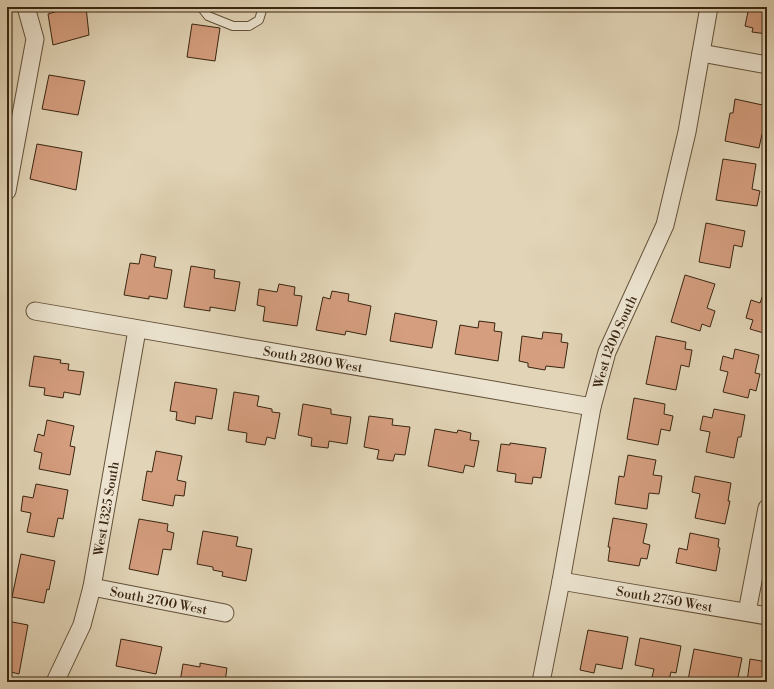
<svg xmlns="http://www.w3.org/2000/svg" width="774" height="689" viewBox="0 0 774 689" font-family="'Libre Bodoni',serif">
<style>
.building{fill:#d59e7f;stroke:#392511}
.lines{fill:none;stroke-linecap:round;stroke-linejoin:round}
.lane-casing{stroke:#63513a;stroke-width:10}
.street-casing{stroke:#63513a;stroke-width:19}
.lane{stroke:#ece4d0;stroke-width:8}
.street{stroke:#ece4d0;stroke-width:17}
.labels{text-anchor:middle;stroke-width:4;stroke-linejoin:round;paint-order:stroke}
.street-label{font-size:13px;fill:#392511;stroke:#ece4d0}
</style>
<rect width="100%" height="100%" fill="#e2d5b7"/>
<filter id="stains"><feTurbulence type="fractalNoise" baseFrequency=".005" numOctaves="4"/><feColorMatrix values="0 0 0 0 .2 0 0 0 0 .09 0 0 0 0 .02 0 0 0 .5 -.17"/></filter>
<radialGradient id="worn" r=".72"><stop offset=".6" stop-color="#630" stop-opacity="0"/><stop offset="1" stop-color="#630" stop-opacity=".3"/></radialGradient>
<path class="building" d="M70 7H86L89 35 53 45 48 14Z
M749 7H767V34L752 32 753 28 745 26Z
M192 24 220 28 215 61 187 57Z
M49 75 85 81 78 115 42 109Z
M735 99 767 106 766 114H767V135L762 134 759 148 725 141 730 113H733Z
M37 144 82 152 76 190 30 179Z
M723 159 756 164 752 189 760 191 757 206 716 200Z
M706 223 745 231 742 247 734 245 730 268 699 262Z
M141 254 156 257 154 267 172 270 167 299 149 296V299L124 295 130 263 139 264Z
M191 266 215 270 214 278 240 282 235 311 210 307V311L184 307Z
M685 275 715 284 707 308 715 311 710 327 702 324 700 331 671 322Z
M279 284 295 287 294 295 302 296 297 326 263 321 265 307 257 305 259 289 277 292Z
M332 291 349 294 348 301 371 306 366 335 346 331 345 335 316 330 323 297 330 299Z
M764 292 767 293V334L750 329 753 320 746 318 751 300 760 303Z
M395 313 437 321 432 348 390 341Z
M479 321 495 323 494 331 502 332 498 361 455 354 460 325 478 328Z
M543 332 562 334 561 342 568 343 564 368 546 366 545 370 528 367V363L519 361 522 336 542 339Z
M656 336 686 342 685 349 692 350 689 367 681 365 676 390 646 384Z
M735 349 759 355 755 373 760 374 756 391 750 389 748 398 723 392 728 372 720 370 723 356 733 359Z
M34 356 61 360 60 363 69 364 68 370 84 372 80 395 64 392 63 398 44 395 45 388 29 386Z
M175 382 217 389 212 419 196 416 195 424 176 420 177 412 170 411Z
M234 392 259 396 257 406 272 409V412L280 413 275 439 267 437 265 445 246 442 247 433 228 430Z
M634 398 665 404 664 414 673 416 670 431 661 429 658 445 627 439Z
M303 404 331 409V414L351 417 347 444 329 441 328 448 311 446 312 438 298 435Z
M714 409 745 415 741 437H738L734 458 706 452 710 432 700 430 703 416 712 418Z
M369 416 393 419 392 425 410 427 405 455 395 454 393 461 377 459 379 450 364 447Z
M47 420 74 426 70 446 75 447 70 475 39 469 42 453 34 451 38 434 44 436Z
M435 429 457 433 458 430 471 433 470 440 479 441 474 467 465 465 463 473 428 466Z
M510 443 546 448 541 478 533 477 532 484 515 482 516 474 497 471 501 444 510 445Z
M156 451 182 456 177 480 186 482 184 496 175 495 173 506 142 500 147 471 152 472Z
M628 455 656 460 653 475 662 476 659 494 649 493 647 509 615 504 619 476 624 477Z
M695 476 731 483 728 501H730L725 524 695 518 700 494 692 492Z
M36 484 68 490 63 519 58 518 54 537 27 532 31 513 21 511 23 496 33 498Z
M613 518 647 524 643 543 650 545 647 559 641 558 639 566 608 561 610 547H608Z
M139 519 168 524 167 531 174 533 171 550 163 549 158 575 129 569Z
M203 531 238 537 236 546 252 549 246 581 222 576 223 572 213 570V567L197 564Z
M690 533 719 539 718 547 720 548 716 571 676 563 679 548 687 550Z
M21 554 55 561 49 590 47 589 44 603 12 597Z
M7 621 28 625 19 674 7 671Z
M588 630 628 637 622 669 596 664 594 673 580 670Z
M640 638 681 646 676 673 671 672 669 680 652 677 654 669 635 665Z
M121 639 162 647 156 674 116 666Z
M694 649 742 658 737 682H698L688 680Z
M750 659 767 662V682H747Z
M200 663 227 668 225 682H180L183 664 200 667Z"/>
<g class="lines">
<g class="lane-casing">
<path id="lane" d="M201 7 208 16 233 26H249L259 20 263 7"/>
</g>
<g class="street-casing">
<g id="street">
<path d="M701 53 767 65"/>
<path d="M7 191 35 39 26 7"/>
<path id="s1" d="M35 311 592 407"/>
<path id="s2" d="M561 581 767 616"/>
<path id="s3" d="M92 587 225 613"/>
<path d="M747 612 767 508"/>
<path id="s4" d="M55 682 82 625 92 587 137 330"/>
<path id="s5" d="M541 682 561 581 592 407 607 352 665 225 687 132 709 7"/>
</g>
</g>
<use href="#lane" class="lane"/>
<use href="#street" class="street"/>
</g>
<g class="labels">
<g class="street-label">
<text dy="5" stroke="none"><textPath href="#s5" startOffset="349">West 1200 South</textPath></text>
<text dy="5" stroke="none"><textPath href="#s1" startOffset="282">South 2800 West</textPath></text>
<text dy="5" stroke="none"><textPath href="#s4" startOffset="182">West 1325 South</textPath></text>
<text dy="5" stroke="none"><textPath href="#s2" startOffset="105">South 2750 West</textPath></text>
<text dy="5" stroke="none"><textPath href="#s3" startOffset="68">South 2700 West</textPath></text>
</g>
</g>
<rect width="774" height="689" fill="none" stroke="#e2d5b7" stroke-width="24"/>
<rect x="8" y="8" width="758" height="673" fill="none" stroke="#392511" stroke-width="2"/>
<rect x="12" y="12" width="750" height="665" fill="none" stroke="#392511"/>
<rect width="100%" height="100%" filter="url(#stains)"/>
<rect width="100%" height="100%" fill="url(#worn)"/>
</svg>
